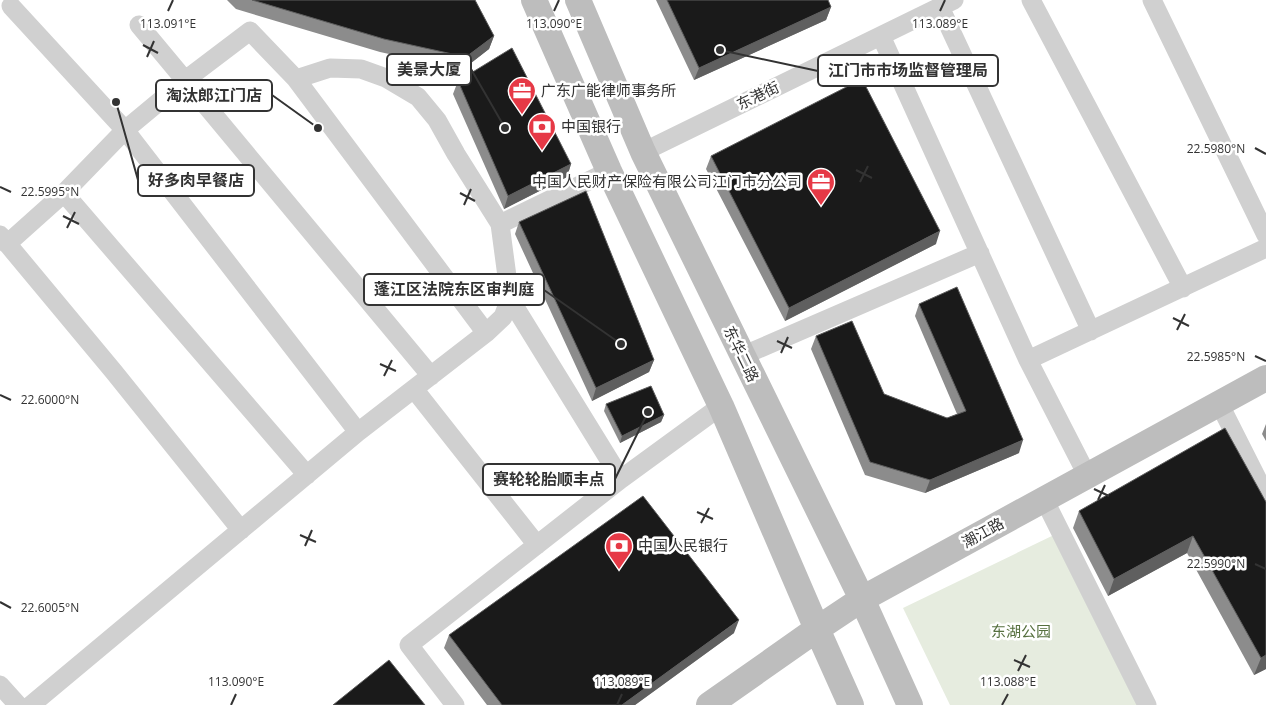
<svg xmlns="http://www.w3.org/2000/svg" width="1266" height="705" viewBox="0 0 1266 705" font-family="'Open Sans','Noto Sans SC',sans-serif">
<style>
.green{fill:#e6ecdf}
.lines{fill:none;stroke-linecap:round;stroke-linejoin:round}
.street{stroke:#d0d0d0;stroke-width:19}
.secondary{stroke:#bdbdbd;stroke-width:26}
.wall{fill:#8c8c8c}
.shaded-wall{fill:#5f5f5f}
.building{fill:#1a1a1a;stroke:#5f5f5f}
.ticks{fill:none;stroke:#333;stroke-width:2}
.labels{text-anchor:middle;stroke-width:5;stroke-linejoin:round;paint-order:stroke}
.poi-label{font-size:15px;fill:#333;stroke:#fff;text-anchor:start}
.street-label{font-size:15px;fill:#333;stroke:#fff}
.park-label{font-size:15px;fill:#56703f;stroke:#fff}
.ticks-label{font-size:12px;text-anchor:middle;fill:#333;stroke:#fff;stroke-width:5;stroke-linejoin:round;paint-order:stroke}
.leader{fill:none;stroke:#333;stroke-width:2}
.callout-dot{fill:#333;stroke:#fff;stroke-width:2}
.callout{fill:#fff;stroke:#333;stroke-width:2}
.callout-label{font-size:16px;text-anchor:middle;font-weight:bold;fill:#333}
</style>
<rect width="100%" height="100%" fill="#fff"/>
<path class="green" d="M1056 534 1138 705H950L903 608Z"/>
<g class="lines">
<path class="street" d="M1031 0 1183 288
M1152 0 1266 235
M11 6 125 130 358 432
M940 7 1091 331
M139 25 431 376
M881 36 1028 360 1266 248
M643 152 954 0
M500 224 609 171
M0 235 114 372 241 530
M7 244 64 193
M510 299 621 479
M742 356 980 253
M1028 360 1087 475
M414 389 537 545
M1219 403 1266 496
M307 475 64 193 125 130 184 81 250 31 296 79 486 333
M1044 499 1147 705
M0 685 18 705
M31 705 358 432 486 333 503 317 510 299 500 224 456 154 437 120 418 97 386 78 361 69 330 68 296 79
M455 705 409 645 621 479 721 406"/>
<path class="secondary" d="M534 0 609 171 721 406 817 629 851 705
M578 0 643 152 862 599 910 705
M709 705 817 629 862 599 1266 378"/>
</g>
<path class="wall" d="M227 0H475L494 36 489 49 462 70 380 52 236 9Z
M656 0H828L831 7 826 20 694 80Z
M458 81 571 164 567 177 504 209 453 94Z
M711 156 936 244 785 321 706 169Z
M519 222 654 360 649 372 592 401 515 234Z
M919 304 1019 453 925 493 865 475 811 349 816 336 884 394 947 418 957 414 915 316Z
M606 404 664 415 661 422 620 443 604 411Z
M1266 424V441L1262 434Z
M1266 502V669L1254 675 1187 553 1108 596 1073 528 1079 511Z
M734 633 635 705H487L444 648 449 635Z"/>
<path class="shaded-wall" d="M831 7 826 20 694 80 699 68Z
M494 36 489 49 462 70 466 57Z
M571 164 567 177 504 209 508 196Z
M940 231 936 244 785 321 789 308Z
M654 360 649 372 592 401 596 388Z
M664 415 661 422 620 443 622 436Z
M1023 440 1019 453 925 493 930 480Z
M1193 536 1187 553 1108 596 1114 579Z
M739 620 734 633 635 705H622Z
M1266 655V669L1254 675 1261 658Z"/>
<path class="building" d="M252 0H475L494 36 466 57 384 39Z
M667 0H828L831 7 699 68Z
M512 48 571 164 508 196 458 81Z
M862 79 940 231 789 308 711 156Z
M586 191 654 360 596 388 519 222Z
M957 287 1023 440 930 480 870 462 816 336 852 321 884 394 947 418 966 411 919 304Z
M651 386 664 415 622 436 606 404Z
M1225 428 1266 502V655L1261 658 1193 536 1114 579 1079 511Z
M643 496 739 620 622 705H502L449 635Z
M389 660 425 705H333Z"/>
<path class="ticks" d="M168 11 173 0M554 11 559 0M940 11 945 0M143 45 158 53M147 57 154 41M1255 148 1266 154M856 170 872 178M860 182 868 166M0 187 11 192M460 193 475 201M464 205 471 189M63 216 79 224M67 228 75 212M1173 318 1189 326M1177 330 1185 314M777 341 792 348M781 353 788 337M1255 356 1266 361M380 364 396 371M384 376 392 360M0 395 11 400M1094 489 1109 496M1098 500 1105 485M697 512 713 519M701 523 709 508M300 535 316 542M305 546 312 530M1255 564 1266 569M0 602 11 608M1014 660 1030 667M1018 671 1026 655M231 705 236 694M617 705 622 694M1002 705 1008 694"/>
<defs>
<g id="office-pin" transform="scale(1.4375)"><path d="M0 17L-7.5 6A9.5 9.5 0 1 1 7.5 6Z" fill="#e63946" stroke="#fff"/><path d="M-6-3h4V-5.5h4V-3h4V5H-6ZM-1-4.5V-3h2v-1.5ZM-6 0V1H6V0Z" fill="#fff"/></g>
<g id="bank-pin" transform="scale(1.4375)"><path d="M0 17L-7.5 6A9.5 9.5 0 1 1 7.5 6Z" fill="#e63946" stroke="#fff"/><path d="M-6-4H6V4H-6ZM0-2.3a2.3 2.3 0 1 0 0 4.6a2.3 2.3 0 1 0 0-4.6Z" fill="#fff"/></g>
</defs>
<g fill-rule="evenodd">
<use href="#office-pin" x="522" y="91"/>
<use href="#bank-pin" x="542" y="127"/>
<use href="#office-pin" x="821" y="182"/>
<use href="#bank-pin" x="619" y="546"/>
</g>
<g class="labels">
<g class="poi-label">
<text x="541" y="96">广东广能律师事务所</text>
<text x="561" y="132">中国银行</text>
<text x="802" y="187" text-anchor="end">中国人民财产保险有限公司江门市分公司</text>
<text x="638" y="551">中国人民银行</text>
</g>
<g class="street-label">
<text transform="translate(758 96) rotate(-26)" y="5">东港街</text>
<text transform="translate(741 354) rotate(64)" y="5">东华二路</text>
<text transform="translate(983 533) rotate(-29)" y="5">潮江路</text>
</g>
<g class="park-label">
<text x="1021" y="637">东湖公园</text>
</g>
</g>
<g class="ticks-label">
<text x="168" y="28">113.091°E</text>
<text x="554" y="28">113.090°E</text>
<text x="940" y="28">113.089°E</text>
<text x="1216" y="153">22.5980°N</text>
<text x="50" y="196">22.5995°N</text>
<text x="1216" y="361">22.5985°N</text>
<text x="50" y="404">22.6000°N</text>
<text x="1216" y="568">22.5990°N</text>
<text x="50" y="612">22.6005°N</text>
<text x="236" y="686">113.090°E</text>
<text x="622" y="686">113.089°E</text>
<text x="1008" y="686">113.088°E</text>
</g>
<path class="leader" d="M505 128L471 69M720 50L818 71M318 128L272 95M116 102L138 180M621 344L544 290M648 412L615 479"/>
<g class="callout-dot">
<circle cx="505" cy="128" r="5"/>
<circle cx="720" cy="50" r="5"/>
<circle cx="318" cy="128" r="5"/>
<circle cx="116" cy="102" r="5"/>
<circle cx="621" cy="344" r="5"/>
<circle cx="648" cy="412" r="5"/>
</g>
<g class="callout">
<rect x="387" y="54" width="84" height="31" rx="5"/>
<rect x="818" y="55" width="180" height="31" rx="5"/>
<rect x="156" y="80" width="116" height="31" rx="5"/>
<rect x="138" y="165" width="116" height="31" rx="5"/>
<rect x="364" y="274" width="180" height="31" rx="5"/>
<rect x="483" y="464" width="132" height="31" rx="5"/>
</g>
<g class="callout-label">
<text x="429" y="75">美景大厦</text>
<text x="908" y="76">江门市市场监督管理局</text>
<text x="214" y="101">淘汰郎江门店</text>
<text x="196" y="186">好多肉早餐店</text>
<text x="454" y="295">蓬江区法院东区审判庭</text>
<text x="549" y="485">赛轮轮胎顺丰点</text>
</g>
</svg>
